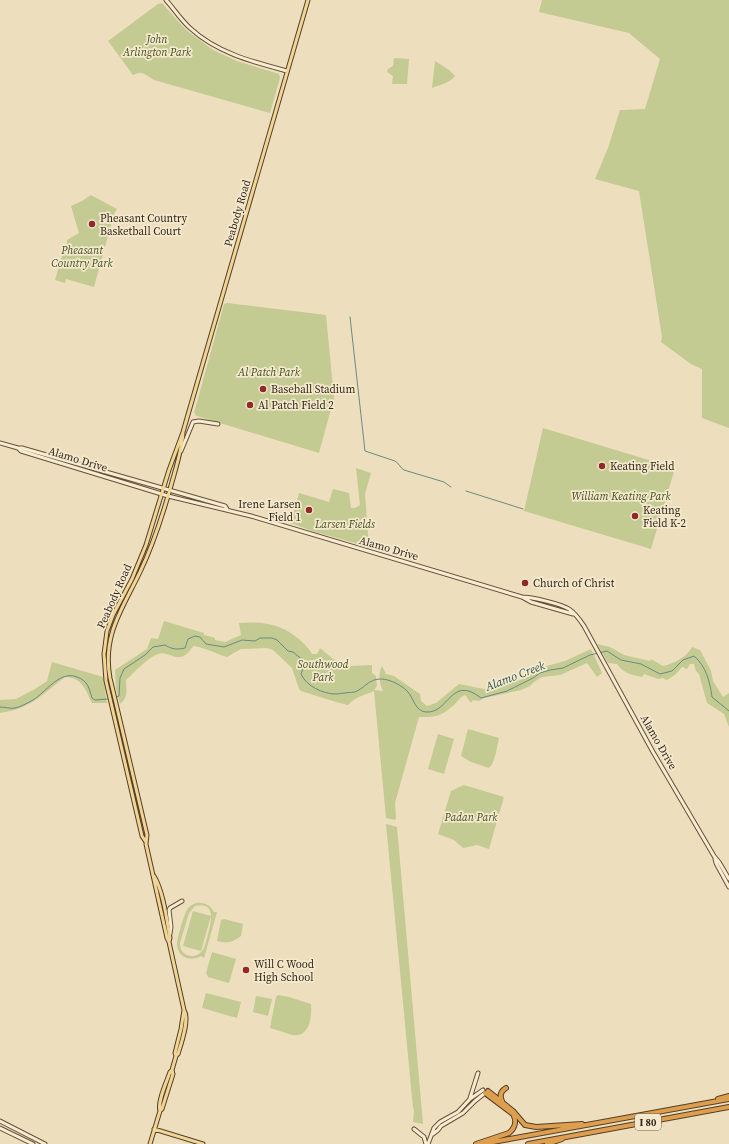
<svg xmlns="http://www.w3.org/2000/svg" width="729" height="1144" viewBox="0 0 729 1144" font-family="'Source Serif 4',serif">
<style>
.green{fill:#c3ca92;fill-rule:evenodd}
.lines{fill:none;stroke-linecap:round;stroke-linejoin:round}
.stream{stroke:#698b83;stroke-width:1}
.secondary-casing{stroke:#66503a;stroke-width:5}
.primary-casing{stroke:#523e2b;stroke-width:5}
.motorway-casing{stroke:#523e2b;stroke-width:6}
.secondary{stroke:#f8ecd0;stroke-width:3}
.primary{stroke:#f1d594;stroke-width:3}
.motorway{stroke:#dd9f4d;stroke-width:4}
.poi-dot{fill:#922828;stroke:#f4e9cd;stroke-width:1.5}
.labels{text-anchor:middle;stroke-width:3.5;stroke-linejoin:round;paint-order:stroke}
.shield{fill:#f4e9cd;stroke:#6e6150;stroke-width:1}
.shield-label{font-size:10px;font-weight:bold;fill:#34271b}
.park-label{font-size:11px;font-style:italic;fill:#445022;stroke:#f4e9cd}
.street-label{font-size:11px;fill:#34271b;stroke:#f4e9cd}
.poi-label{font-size:11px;fill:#34271b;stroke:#f4e9cd;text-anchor:start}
.water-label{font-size:12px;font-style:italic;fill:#2b5351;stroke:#f4e9cd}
</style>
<rect width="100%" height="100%" fill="#eddfbd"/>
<path class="green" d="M542 0H729V428L702 418V369L691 364 661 342 662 337 639 191 595 179 608 148 620 110 645 109 660 59 629 33 539 12Z
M162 3 185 29 213 50 237 61 279 74 280 78 270 113 154 80C146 75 142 70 133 75L108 41 158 4Z
M394 58 409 59 407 84H392L393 76 387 72 388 69 393 66Z
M435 61 449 70 455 76C451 82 440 85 432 88Z
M91 195 117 209 114 214 94 287 66 279 65 283 55 280 65 246 67 243V240L79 233 71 206 82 201Z
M227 303 326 315 334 398 319 453 197 416 194 413 224 304Z
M543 428 675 468 651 549 524 511Z
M356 468 371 473 365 494 369 547 312 531 291 523 299 493 329 502 333 489 349 493 351 508H355L360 505Z
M164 621 204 633V635L215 638V640L225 642 241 635 239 623C263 621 282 624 300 640 305 645 309 648 312 654H317L320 648 333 659 350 666 372 665V673L376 676 377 686 374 690 383 691C379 684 378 673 382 666L386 674 394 676 420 694 421 701 427 706 436 703 459 684 489 690 503 683 514 682 523 679 543 667 565 661 591 649 602 673 597 677 587 663 560 675 542 677 534 682 530 686 521 690 484 698 479 701 473 700 471 703 465 695C459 698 459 700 454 705 440 717 437 717 419 717L395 803 396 818 395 820 386 818 374 691C365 695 355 697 348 705L336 702 301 691 299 689 292 668 273 650 267 648 241 649 227 657C217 654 203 647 194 646 190 649 189 653 185 655 177 662 167 650 158 654 148 657 135 672 126 680 126 689 129 697 120 704L116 689 115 670 147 649 151 638 158 639Z
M597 644 610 647 624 655 650 661 651 659 663 666C673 664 687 657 692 647L700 650 711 671 713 681 723 697 729 693V727L724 714 707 703 699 674 696 671 694 664H690L687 669 682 667 676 674 667 680 663 678 658 679 644 674 642 677C632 675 623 673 617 664L608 663Z
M52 662 103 677 107 703H92C85 689 83 678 65 677 43 694 30 709 0 713V700L16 699 35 689 47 681Z
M468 729 499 738C497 747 495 763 489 768L471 762 461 756Z
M438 734 454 739 444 774 428 769Z
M464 785 504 797 489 849 477 845 463 848 454 840 438 834 451 791Z
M386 824 397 827 423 1124 413 1122 414 1110 413 1108Z
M196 903C204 902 210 905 214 912H217L204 958 201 956C191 962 178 958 177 945 177 938 184 914 188 908 190 906 193 904 196 903ZM195 906C217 901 211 923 208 934 206 941 205 950 199 954 196 956 191 957 187 955 182 953 180 948 180 943L189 913Z
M193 911 211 916 201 951 183 946Z
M224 919 243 924 241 936C233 942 227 944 217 941L221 920Z
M212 952 236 959 229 983 208 977 206 973Z
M206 993 241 1002 237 1018 202 1008Z
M278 995 289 997 311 1004C312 1017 310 1038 292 1035 285 1033 278 1030 270 1028L276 997Z
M256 996 272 999 268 1016 253 1012Z"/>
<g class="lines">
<path class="stream" d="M350 317 365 451 395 461C399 463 400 468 404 470L444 482 451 487
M466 491 523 509
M112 698 119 696 120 678 124 669 145 655 153 647 165 645C171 649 177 650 185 648L188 639 195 636 200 637 206 644 224 647 242 640 255 641 260 638H272L277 640 288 651 293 652 304 661V666L301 674C306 686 323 694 336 694 339 694 342 693 345 693 349 692 354 693 357 691 367 686 369 679 381 679 390 679 403 686 408 692 414 699 415 711 426 712 449 714 451 674 481 698L507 691 533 678 540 673 550 670 563 668 590 655 607 651 621 660 641 664 660 674 672 671 683 660 694 656C706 666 710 682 712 697L729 711
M0 707C5 707 11 709 15 708 20 707 28 703 33 700 46 692 60 670 77 677 88 681 89 688 92 698L95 700 108 699"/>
<g class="secondary-casing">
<path id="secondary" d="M166 0C174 9 181 20 190 28 217 53 253 62 287 71
M0 443 18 448H22L225 506 227 509
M18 448 21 451 168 496 251 516 522 597C532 597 561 604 569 609 575 613 580 620 584 626L653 752 714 856 719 862 729 879
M181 451 193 422 199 421 218 424
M522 597 531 602 573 614
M715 859 716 863 729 887
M170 934 171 927 169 910 170 908 182 901
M470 1098 478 1073
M0 1121 45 1144
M0 1128 33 1144
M414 1129 424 1137 426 1144
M433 1134 438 1130 441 1126 463 1113 475 1101 485 1093
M428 1144 434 1128 440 1122 458 1112 470 1099 483 1090"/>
</g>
<g class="primary-casing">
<path id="primary" d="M146 842 142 836 106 681 104 654 107 631 113 615 132 579 146 545 169 470 183 432 308 0
M154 876C163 890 167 921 170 938L169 942 184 1010C190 1019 181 1044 178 1054L176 1056
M169 942 167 938 146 844 147 835 110 678C102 635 123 608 140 572 155 541 165 508 174 475 178 461 182 447 183 433
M160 1111C157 1102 167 1081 170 1072L172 1070
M154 1129 203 1144
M150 1144 160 1111 162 1109 173 1074 172 1070 176 1056 175 1053 181 1029 184 1010"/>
</g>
<g class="motorway-casing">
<path id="motorway" d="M488 1091 513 1111 525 1125 536 1127 582 1124
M718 1099 729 1096
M502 1101C499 1095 501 1091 506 1088
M476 1144 509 1133C515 1128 517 1121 513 1114L485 1093
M482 1144 729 1099
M528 1144 729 1107
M547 1144 562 1139"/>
</g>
<use href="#secondary" class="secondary"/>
<use href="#primary" class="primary"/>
<use href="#motorway" class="motorway"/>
</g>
<g class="poi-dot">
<circle cx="92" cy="224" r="4"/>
<circle cx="263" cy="389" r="4"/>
<circle cx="250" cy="405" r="4"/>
<circle cx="602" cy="466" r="4"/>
<circle cx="309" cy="510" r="4"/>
<circle cx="635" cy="516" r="4"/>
<circle cx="525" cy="583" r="4"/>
<circle cx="246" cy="970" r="4"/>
</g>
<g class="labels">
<rect class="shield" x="635" y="1114" width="26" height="16" rx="3"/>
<g class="shield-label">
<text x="648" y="1126">I 80</text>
</g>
<g class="park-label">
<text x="157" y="43">John<tspan x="157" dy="13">Arlington Park</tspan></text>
<text x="82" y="254">Pheasant<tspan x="82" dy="13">Country Park</tspan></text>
<text x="269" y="376">Al Patch Park</text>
<text x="621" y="500">William Keating Park</text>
<text x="345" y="528">Larsen Fields</text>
<text x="323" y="668">Southwood<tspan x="323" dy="13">Park</tspan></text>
<text x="471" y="821">Padan Park</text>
</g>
<g class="street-label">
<text transform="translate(237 213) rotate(-74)" y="4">Peabody Road</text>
<text transform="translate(78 459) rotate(17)" y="4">Alamo Drive</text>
<text transform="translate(389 548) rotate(16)" y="4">Alamo Drive</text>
<text transform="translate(114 596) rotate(-66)" y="4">Peabody Road</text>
<text transform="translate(659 742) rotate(60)" y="4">Alamo Drive</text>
</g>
<g class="poi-label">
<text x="100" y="222">Pheasant Country<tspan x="100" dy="13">Basketball Court</tspan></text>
<text x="271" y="393">Baseball Stadium</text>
<text x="258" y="409">Al Patch Field 2</text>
<text x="610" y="470">Keating Field</text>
<text x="301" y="508" text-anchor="end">Irene Larsen<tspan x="301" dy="13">Field 1</tspan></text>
<text x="643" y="514">Keating<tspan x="643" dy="13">Field K-2</tspan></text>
<text x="533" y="587">Church of Christ</text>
<text x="254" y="968">Will C Wood<tspan x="254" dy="13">High School</tspan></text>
</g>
<g class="water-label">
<text transform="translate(515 676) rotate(-21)" y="4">Alamo Creek</text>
</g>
</g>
</svg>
